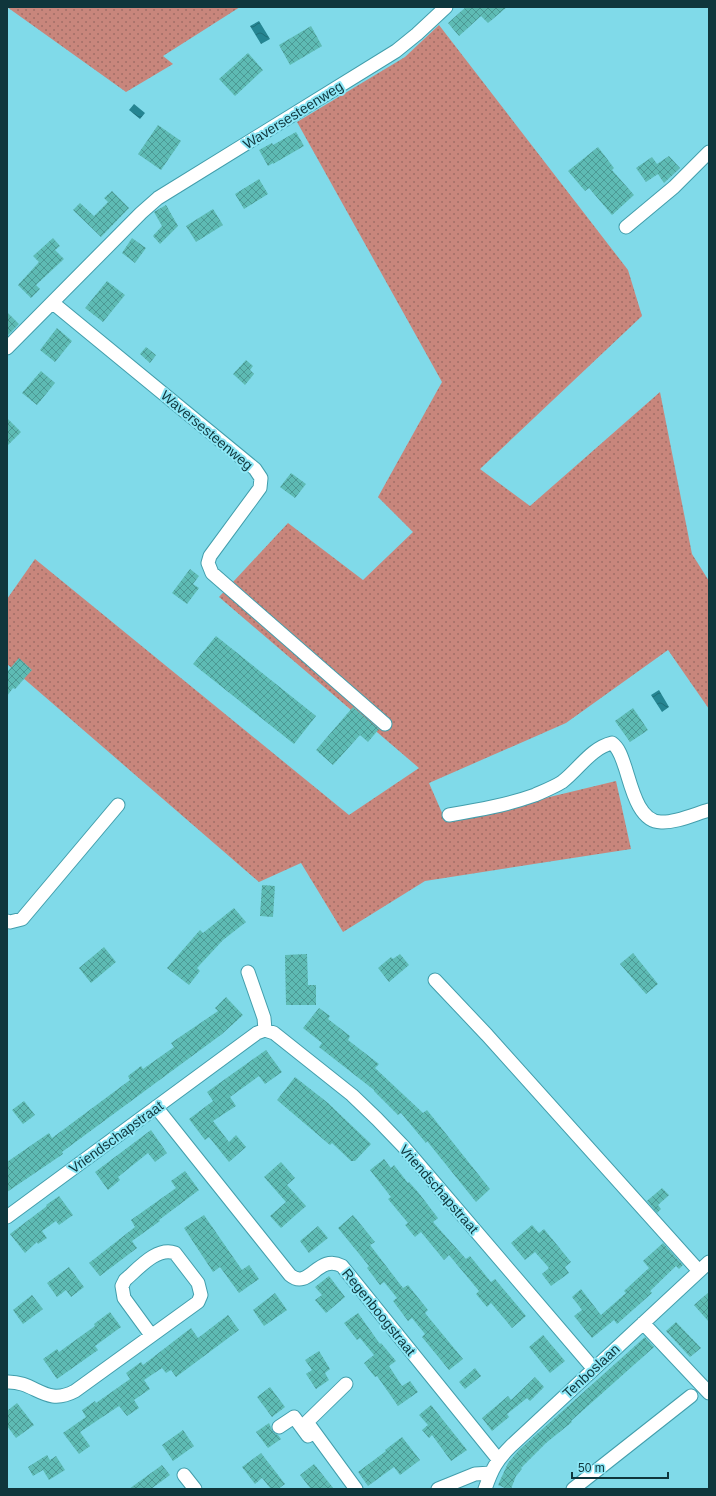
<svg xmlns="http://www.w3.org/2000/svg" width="716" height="1496" viewBox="0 0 716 1496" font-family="Helvetica,sans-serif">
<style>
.grass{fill:url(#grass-dots)}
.water{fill:url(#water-waves)}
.building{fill:url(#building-cross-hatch)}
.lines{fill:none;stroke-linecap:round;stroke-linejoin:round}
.minor-casing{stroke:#429eac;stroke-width:15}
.minor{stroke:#fff;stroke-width:13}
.labels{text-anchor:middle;stroke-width:4;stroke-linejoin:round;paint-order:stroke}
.street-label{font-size:14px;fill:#0f363c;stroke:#8de7f6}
</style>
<defs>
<pattern id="grass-dots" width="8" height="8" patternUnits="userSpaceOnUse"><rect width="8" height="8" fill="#c8867c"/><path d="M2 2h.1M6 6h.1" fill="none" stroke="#a16e67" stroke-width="1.8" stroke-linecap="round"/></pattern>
<pattern id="water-waves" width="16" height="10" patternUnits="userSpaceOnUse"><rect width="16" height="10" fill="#258592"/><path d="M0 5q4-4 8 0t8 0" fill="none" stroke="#1e6e78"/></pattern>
<pattern id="building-cross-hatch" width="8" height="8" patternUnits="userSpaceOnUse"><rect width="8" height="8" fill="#5ebbb4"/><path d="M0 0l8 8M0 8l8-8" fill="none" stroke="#4c9994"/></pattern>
</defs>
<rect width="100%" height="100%" fill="#80dae9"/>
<path class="grass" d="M7 7H240L163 56 173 64 126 92Z
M439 25 628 270 642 316 480 469 530 506 660 392 692 554 709 581V709L668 650 566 723 429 783 446 822 616 781 631 849 425 881 343 932 301 863 259 882 7 664V599L35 559 349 815 419 768 219 597 288 523 363 580 413 532 378 497 442 382 297 122 405 57Z"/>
<path class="water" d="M259 21 270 39 261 44 250 26Z
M134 104 145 113 140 119 129 110Z
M659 690 669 707 662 712 651 695Z"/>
<path class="building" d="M466 7H507L488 23 481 16 459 36 448 23Z
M311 26 322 46 290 65 279 45Z
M248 53 263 70 235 96 219 79Z
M158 125 181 141 161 170 138 154Z
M296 132 304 146 273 164V163L268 166 259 150 272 143 273 145Z
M598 147 614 168 612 170 634 195 612 215 589 188 585 191 568 171Z
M669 156 680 168 664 183 658 174 646 182 636 168 652 157 657 164Z
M259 179 268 194 244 209 235 194Z
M112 191 129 208 101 237 73 210 80 203 94 216 108 202 104 198Z
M166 205 178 226 160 244 153 236 162 226 154 212Z
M213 209 223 225 196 242 186 226Z
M53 238 60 246 55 250 64 259 36 285 40 289 31 298 18 285 39 262 33 256Z
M132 238 146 248 135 263 122 253Z
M107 281 125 295 103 322 85 308Z
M7 312 19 324 7 336Z
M57 328 72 341 55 362 40 350Z
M146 347 156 355 150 363 140 354Z
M246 360 253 366 250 370 254 374 245 385 233 374Z
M41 371 55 383 37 405 22 393Z
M7 418 21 432 7 446Z
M291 473 306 484 295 498 280 487Z
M190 569 199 576 193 584 199 588 187 604 172 593Z
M216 636 316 716 294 744 193 664Z
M19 658 32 670 15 689 13 688 7 696V672Z
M353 707 379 729 368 742 360 735 333 765 316 750Z
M633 708 648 730 630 742 615 721Z
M262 885 275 886 273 917 260 916Z
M234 908 246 922 223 940 197 968 200 971 189 985 167 968 200 930 203 933Z
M104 947 116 962 91 983 79 968Z
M633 953 658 984 646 994 620 964Z
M307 954 308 985H316V1005H286L285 955Z
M400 954 409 965 389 982 378 968 391 957 393 959Z
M226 997 243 1015 222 1034 62 1152 63 1154 7 1192V1162L49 1133 52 1138 130 1080 128 1076 141 1066 143 1069 174 1047 171 1043 218 1011 215 1008Z
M319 1008 330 1016 328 1019 350 1036 348 1040 379 1064 375 1068 423 1113 427 1110 490 1189 476 1202 427 1141 426 1143 401 1113 398 1115 374 1091V1090L319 1047 322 1043 303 1028Z
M266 1050 282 1072 265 1084 259 1076 230 1097 236 1106 213 1121 229 1142 236 1135 246 1147 229 1162 209 1137 205 1140 189 1119 213 1101 207 1092Z
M295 1077 328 1103 371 1144 355 1161H351L332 1143 330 1145 277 1100Z
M24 1101 35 1115 23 1124 12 1110Z
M151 1130 167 1153 155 1162 148 1153 118 1177 120 1180 108 1190 95 1172Z
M384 1159 391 1168 394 1165 408 1183 409 1182 418 1192 438 1218 433 1222 466 1259 470 1256 491 1282 495 1279 526 1316 512 1328 491 1303 487 1307 476 1294 479 1291 449 1255 444 1260 421 1232 415 1237 405 1225 408 1223 388 1199 391 1197 370 1170Z
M281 1162 295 1178 287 1185 306 1206 281 1228 270 1216 286 1202 264 1177Z
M185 1171 199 1190 159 1220 160 1221 132 1241 137 1248 100 1276 89 1263 135 1227 131 1220 176 1188 171 1181Z
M662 1188 669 1195 658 1205 661 1209 657 1213 647 1201Z
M59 1196 73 1215 59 1225 56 1221 42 1231 47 1238 38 1244 37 1242 25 1253 10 1234 47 1206 46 1205Z
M204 1215 242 1270 249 1265 259 1279 239 1293 220 1267 213 1272 184 1228Z
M353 1215 375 1242 370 1245 403 1288 408 1285 428 1310 425 1313 463 1359 449 1370 422 1337 425 1334 412 1318 408 1321 393 1301 397 1298 384 1282 380 1285 367 1268 369 1266 338 1228Z
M532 1225 539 1233 544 1229 571 1262 565 1267 569 1273 551 1286 542 1274 549 1268 535 1252 525 1260 511 1243Z
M318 1226 328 1238 309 1253 300 1241Z
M663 1243 683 1265 679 1269 676 1266 650 1291 652 1293 617 1324 614 1320 592 1338 574 1316 582 1310 572 1297 581 1289 601 1315 626 1293 624 1291 649 1268 643 1261Z
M69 1267 84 1287 71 1297 66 1290 57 1297 47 1283Z
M329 1276 345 1297 326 1313 315 1300 322 1295 315 1287Z
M709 1292V1322L694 1305Z
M275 1293 287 1310 264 1326 253 1310Z
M32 1295 43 1309 23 1324 13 1310Z
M110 1312 121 1327 95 1346 98 1350 57 1379 43 1359 57 1349 59 1352 95 1326 94 1324Z
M358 1313 380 1344 381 1343 396 1361 389 1366 402 1386 410 1381 418 1392 398 1406 377 1376 375 1377 364 1363 374 1355 360 1338 357 1340 344 1323Z
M228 1315 239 1330 176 1377 171 1370 166 1373 162 1368 144 1380 150 1389 134 1400 139 1408 127 1416 119 1406 80 1432 90 1446 79 1454 63 1433 86 1417 82 1410 95 1401 96 1403 130 1379 126 1373 141 1362 143 1365 191 1328 198 1338Z
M676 1322 701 1348 690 1357 666 1331Z
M543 1335 565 1361 550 1373 529 1347Z
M645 1337 654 1347 571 1421 572 1422 546 1443 521 1468 522 1469 516 1476 511 1489H507L498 1485 508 1463 519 1450Z
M319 1351 330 1369 325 1373 329 1380 316 1389 306 1374 312 1370 305 1360Z
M475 1368 481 1376 465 1389 459 1382Z
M535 1377 544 1387 530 1401 527 1398 507 1414 509 1417 492 1431 482 1418 508 1396 511 1400Z
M270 1387 285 1407 272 1417 257 1397Z
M17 1403 34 1425 16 1438 7 1426V1411Z
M431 1405 467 1450 451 1461 432 1435 429 1438 422 1430 428 1425 419 1415Z
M269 1423 273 1432 278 1435 281 1439 268 1448 256 1432Z
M183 1430 194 1446 173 1461 162 1445Z
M402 1437 420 1460 400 1475 394 1467 368 1486 358 1472 386 1451 385 1450Z
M261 1453 285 1484 278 1489H271L262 1478 255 1484 242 1467Z
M47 1455 50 1460 56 1456 65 1470 49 1480 43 1470 33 1476 28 1467Z
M314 1464 334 1489H311L300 1475Z
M162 1465 170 1475 151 1489H129Z"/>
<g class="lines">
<g class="minor-casing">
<path id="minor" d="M626 227 674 187 709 152
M53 303 255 469 261 478 260 488 210 556 208 563 212 573 385 724
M7 348 141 213 158 198 396 51 417 34 446 7
M449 815C478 810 507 805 535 795 544 791 554 787 562 782 579 769 591 748 612 743 620 749 622 759 625 767 631 785 638 822 661 822 675 823 695 814 709 810
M7 921 10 922 22 919 118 805
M248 972 264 1018 265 1030
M435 980 487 1035 699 1271
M156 1107 290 1275C309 1291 318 1253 342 1266L498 1459
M7 1217 257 1033 265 1030 274 1033 352 1095 377 1119 403 1146 593 1368
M643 1323 709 1393
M7 1382C36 1381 45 1407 75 1391L198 1302 201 1295 198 1283 175 1253C157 1246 138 1269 125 1280L122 1286 124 1298 151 1335
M346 1384 307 1422 356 1489
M279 1427 294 1417 308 1436
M184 1475 195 1489
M438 1489 475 1474 491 1473
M485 1489C492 1469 496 1461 511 1446L709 1262
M573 1489 691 1396"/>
</g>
<use href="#minor" class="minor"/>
</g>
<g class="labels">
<g class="street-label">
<text transform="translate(293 115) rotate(-32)" y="5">Waversesteenweg</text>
<text transform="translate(207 430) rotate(40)" y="5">Waversesteenweg</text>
<text transform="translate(116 1137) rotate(-36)" y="5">Vriendschapstraat</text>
<text transform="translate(439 1189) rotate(49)" y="5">Vriendschapstraat</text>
<text transform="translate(379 1312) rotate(51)" y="5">Regenboogstraat</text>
<text transform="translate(591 1371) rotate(-43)" y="5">Tenboslaan</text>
</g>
</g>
<rect width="716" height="1496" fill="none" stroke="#0f363c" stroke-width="16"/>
<path d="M572 1472v6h96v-6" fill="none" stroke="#0f363c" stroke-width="2"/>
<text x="578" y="1472" font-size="12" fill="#0f363c" stroke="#8de7f6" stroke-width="3" paint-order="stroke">50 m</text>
</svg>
